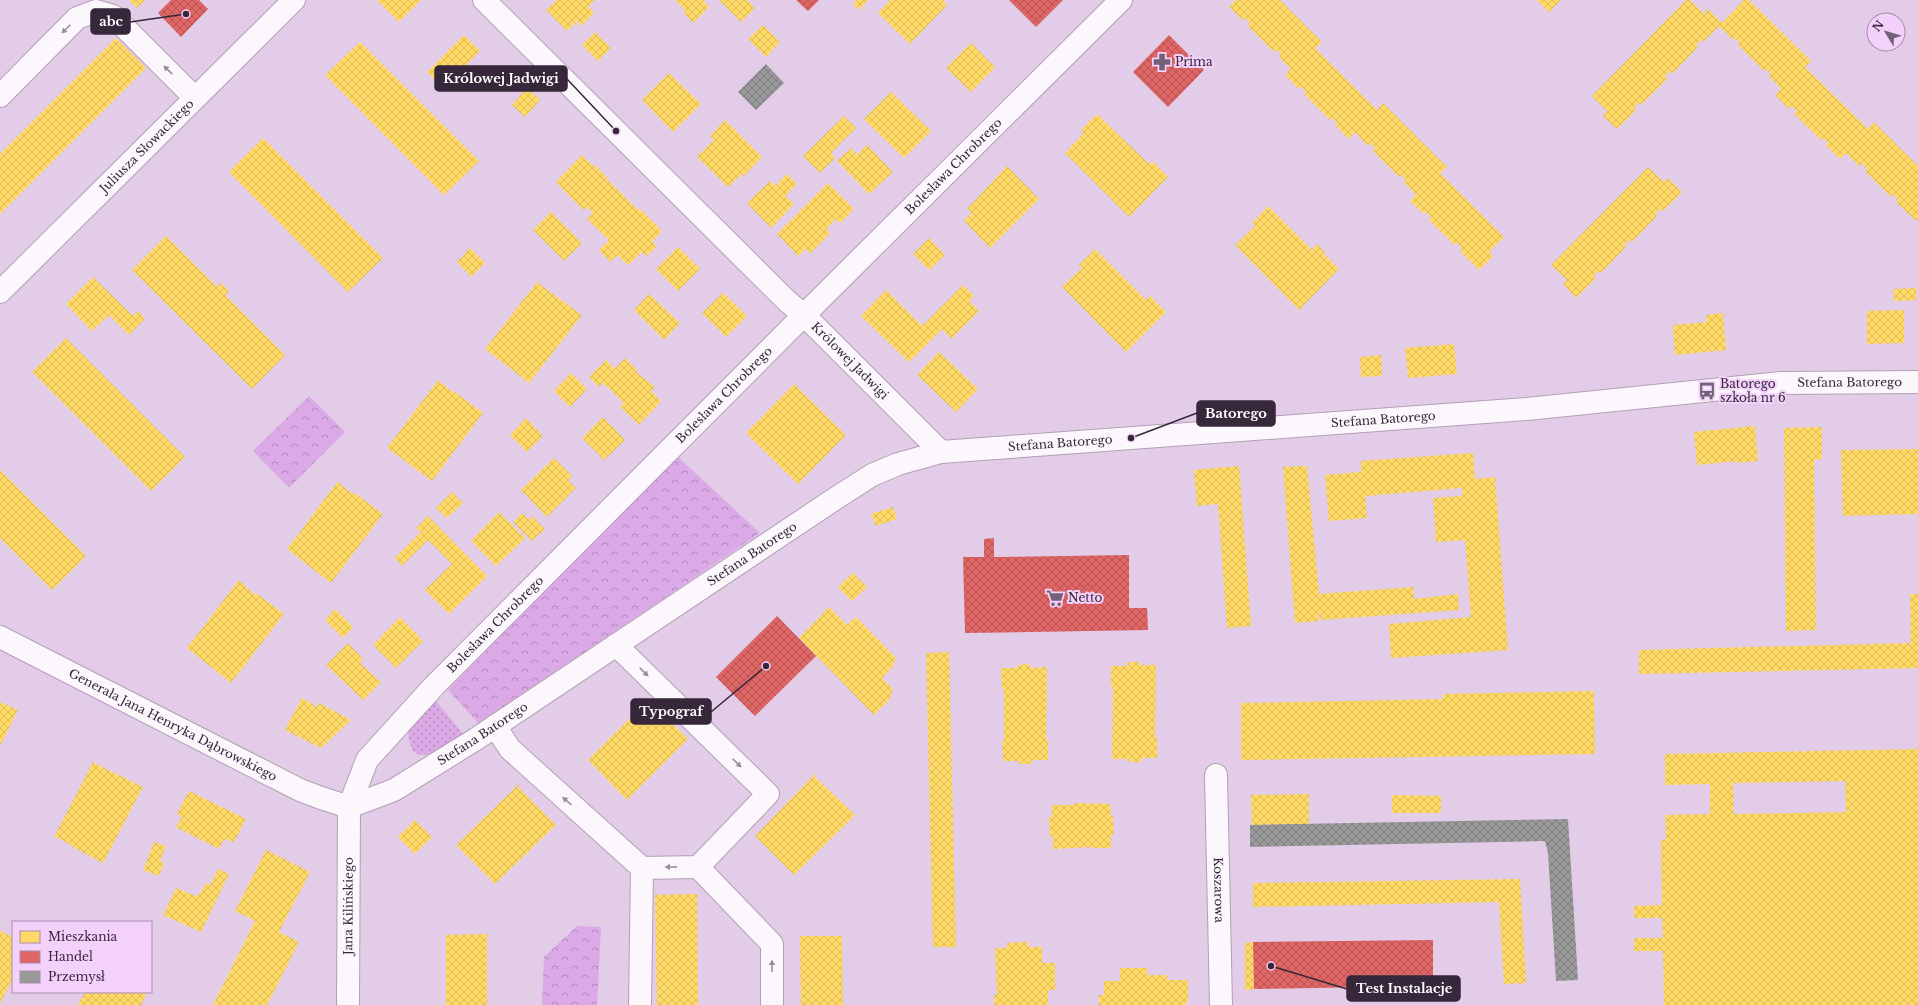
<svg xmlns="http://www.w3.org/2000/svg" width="1918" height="1005" viewBox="0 0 1918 1005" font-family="'Libre Baskerville',serif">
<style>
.grass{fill:url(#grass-dots)}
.park{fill:url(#park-crowns)}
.homes{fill:url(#homes-cross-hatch);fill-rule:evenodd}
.shops{fill:url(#shops-cross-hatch)}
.industry{fill:url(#industry-cross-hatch)}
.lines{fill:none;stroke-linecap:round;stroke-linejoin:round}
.minor-casing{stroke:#b29fb5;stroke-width:24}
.minor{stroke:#fbf7fc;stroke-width:22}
.oneway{fill:#998f9c}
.labels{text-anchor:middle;stroke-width:4;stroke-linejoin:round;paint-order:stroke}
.poi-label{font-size:12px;fill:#37273b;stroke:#f3d1fa;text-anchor:start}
.street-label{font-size:12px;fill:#37273b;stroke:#f3d1fa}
.leader{fill:none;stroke:#37273b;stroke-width:1.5}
.callout-dot{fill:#37273b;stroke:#f3d1fa;stroke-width:1.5}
.callout{fill:#37273b;stroke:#37273b;stroke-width:1.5}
.callout-label{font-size:13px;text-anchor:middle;font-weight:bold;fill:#fff}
</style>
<defs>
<pattern id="grass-dots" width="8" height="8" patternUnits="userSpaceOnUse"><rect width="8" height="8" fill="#dba9e6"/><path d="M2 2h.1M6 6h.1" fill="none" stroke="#b28abc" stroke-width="1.8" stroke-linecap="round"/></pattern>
<pattern id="park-crowns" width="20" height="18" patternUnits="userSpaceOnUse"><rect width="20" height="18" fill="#dba9e6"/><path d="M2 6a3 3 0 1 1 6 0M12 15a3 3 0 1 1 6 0" fill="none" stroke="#b28abc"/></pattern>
<pattern id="homes-cross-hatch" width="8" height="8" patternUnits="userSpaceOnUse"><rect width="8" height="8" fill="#ffd966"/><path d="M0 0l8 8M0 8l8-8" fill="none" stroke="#dbba59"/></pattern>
<pattern id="shops-cross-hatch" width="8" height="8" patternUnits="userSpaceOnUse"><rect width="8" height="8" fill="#e06666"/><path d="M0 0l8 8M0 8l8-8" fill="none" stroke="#b65455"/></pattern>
<pattern id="industry-cross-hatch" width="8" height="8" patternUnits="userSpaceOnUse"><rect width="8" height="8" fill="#999"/><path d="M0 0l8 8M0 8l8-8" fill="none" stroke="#7e7d7e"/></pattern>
</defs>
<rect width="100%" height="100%" fill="#e3cce8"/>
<path class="grass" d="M436 701 463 734C442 747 409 776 408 729Z"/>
<path class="park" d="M309 396 345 432 289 488 253 451Z
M677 456 760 533 479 724 448 690Z
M577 926 601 927 597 1005H542L544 957Z"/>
<path class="homes" d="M129 0H145L137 8Z
M377 0H421L399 22Z
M557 0H595L588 7 594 13 581 26 577 21 567 31 546 10Z
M675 0H703L709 7 693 23 684 13 686 11Z
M719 0H747L755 8 741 22Z
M856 0H868L859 10 853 4Z
M890 0H943L947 5 910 44 878 13Z
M1236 0H1280L1322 42 1315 48 1377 110 1383 103 1447 167 1440 173 1504 237 1489 252 1493 256 1479 270 1460 251 1462 248 1457 243 1455 245 1429 220 1431 217 1426 212 1424 214 1410 201 1416 195 1404 182 1406 180 1401 175 1399 177 1373 151 1375 148 1370 143 1368 146 1355 132 1349 139 1335 125 1337 123 1332 118 1330 120 1304 94 1306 92 1301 86 1299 89 1285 75 1291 69 1279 57 1281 54 1276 49 1274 52 1248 26 1250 23 1245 18 1243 20 1229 7Z
M1537 0H1561L1549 12Z
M1686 0H1690L1704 14 1708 9 1722 23 1744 0H1749L1811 61 1805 67 1868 129 1874 122 1918 166V218L1916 221 1896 202 1898 200 1893 194 1891 197 1865 171 1867 169 1862 163 1859 166 1846 153 1840 159 1826 145 1828 143 1823 138 1821 140 1794 114 1797 111 1791 106 1789 109 1775 95 1781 89 1769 76 1771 74 1766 69 1764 71 1738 45 1740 43 1735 38 1733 40 1719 26 1703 42 1701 40 1696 45 1698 47 1672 74 1670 71 1665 76 1667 79 1641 105 1639 102 1634 108 1636 110 1617 129 1603 116 1607 111 1592 96Z
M763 25 780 42 766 57 748 39Z
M595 32 611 48 598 61 582 45Z
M464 35 480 51 443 88 427 72Z
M116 38 146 68 0 214V154Z
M360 42 479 161 444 195 325 75Z
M971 43 995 67 971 92 946 68Z
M669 73 701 104 673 132 642 100Z
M527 88 540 100 525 117 512 105Z
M891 92 931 131 904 158 864 119Z
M1097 114 1149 164 1152 161 1168 177 1129 217 1065 153 1084 133 1081 130Z
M844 116 856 128 831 153 835 158 820 173 803 156Z
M725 120 762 157 744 176 742 174 728 187 697 157 714 140 710 136Z
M263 138 383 258 348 292 229 172Z
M867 145 893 172 869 194 837 161 851 148 857 155Z
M582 155 593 166 594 165 607 177 606 178 638 210 640 209 662 231 652 242 657 246 647 256 642 252 628 265 617 255 610 262 599 250 609 240 587 219 593 213 587 207 583 210 556 182Z
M1007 166 1039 199 990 248 964 221 972 213 967 209Z
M1648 167 1664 182 1668 178 1682 192 1663 211 1661 209 1655 214 1657 216 1632 242 1630 240 1624 245 1626 247 1601 273 1599 271 1593 276 1596 278 1576 298 1563 284 1567 280 1551 265Z
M787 174 797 184 785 196 794 204 771 228 747 203 770 181 775 186Z
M828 183 854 209 840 223 836 219 826 229 830 233 811 253 806 249 798 256 777 234Z
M1268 206 1312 250 1317 244 1325 252 1323 253 1339 269 1299 310 1235 245 1255 226 1252 223Z
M551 212 582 243 564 261 533 230Z
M166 236 217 287 221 283 229 291 225 295 285 355 252 389 132 270Z
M929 238 945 255 929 270 913 254Z
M678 247 700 269 678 291 656 269Z
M470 248 485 263 471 277 457 262Z
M1095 249 1146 300 1150 296 1166 312 1126 352 1062 287 1082 268 1079 265Z
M93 277 133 316 138 311 145 319 129 335 109 315 92 331 66 304Z
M538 281V283L582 315 529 383 485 349Z
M963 285 974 296 969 301 979 311 951 339 942 329 909 362 861 316 886 290 922 326Z
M1916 288V300L1894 301 1893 289Z
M723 293 747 316 726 337 702 313Z
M649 294 680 323 664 340 634 310Z
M1904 310V343L1867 344V311Z
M1723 313 1726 350 1675 355 1673 325 1707 322 1706 315Z
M66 338 185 457 151 491 32 372Z
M1454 344 1457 374 1408 378 1405 348Z
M939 352 978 389 956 412 917 375Z
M1381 355 1382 376 1361 377 1360 357Z
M625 358 637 370 636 372 655 387 651 391 661 401 639 425 620 407 624 403 603 383 599 387 589 377 606 360 615 369Z
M571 373 587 389 570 407 554 391Z
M439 379V381L454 393 455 392 483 413 432 481 387 448Z
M794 384 846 435 798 484 746 433Z
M603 417 625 440 604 460 582 438Z
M526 418 543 436 527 452 510 435Z
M1755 426 1758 461 1737 463V461L1697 465 1694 432Z
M1822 427V459L1814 460 1816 630 1786 631 1784 428Z
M1918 449V514L1843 516 1841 450Z
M1473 453 1475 479 1495 477 1508 650 1391 658 1389 624 1471 617 1465 540 1436 542 1433 498 1462 496V488L1365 496 1367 518 1329 521 1325 475 1361 472V461Z
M554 458 572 476 568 480 576 488 547 517 521 490Z
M1239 466 1251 626 1227 628 1218 504 1197 506 1194 470Z
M1307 466 1319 594 1413 587 1414 599 1458 594 1459 610 1320 620 1319 609 1318 621 1295 623 1283 467Z
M0 470 86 556 52 590 0 538Z
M339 480V483L354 495 355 493 383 514 331 583 287 549Z
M452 492 463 503 447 518 436 508Z
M893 507 897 519 876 526 871 514Z
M499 512 525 538 496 566 471 541Z
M522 513 529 520 532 516 545 529 532 541 513 522Z
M428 516 487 576 449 614 425 590 452 564 428 540 402 566 395 558 421 532 416 528Z
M853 573 867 587 852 601 838 587Z
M239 580 255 595 256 593 284 614 231 683 187 648Z
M1910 594H1918V668L1639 674V650L1911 643Z
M829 607 847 625 856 617 896 658 893 666 882 678 893 689 890 699 874 715 799 638Z
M335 609 353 627 343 638 325 620Z
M400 617 423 641 396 668 373 645Z
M348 643 363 659 360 663 381 682 363 700 326 665Z
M949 652 956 947H933L926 653Z
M1127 662H1139L1140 665H1156L1155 737H1157V758H1141V762H1129V759H1112L1113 687H1111V666H1128Z
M1030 664V668L1047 667 1046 740H1048V760H1031L1032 764H1019V761H1003L1002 741H1004V689H1002L1001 668H1018V665Z
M1594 691 1595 754 1241 760V703L1443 699V694Z
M302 698 317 707 319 703 351 720 321 748 285 730Z
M648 700 688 739 627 800 588 760Z
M0 702 18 710 0 746Z
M1918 749V1005H1664L1663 951H1634V938H1663L1662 918H1634V906L1662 905 1661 840 1666 839 1665 815 1710 814V784L1665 785V754ZM1845 781 1846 812 1734 814 1733 783Z
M94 760V763L143 787 103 863 73 847V846L56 837H54Z
M816 773 815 777 855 815 794 875 755 836Z
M520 783 518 787 556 825 495 884 456 845Z
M189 791 246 819 234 842 224 839 219 849 176 827 182 817 177 814Z
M1309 794V824L1252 825 1251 795Z
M1392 795 1441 796V813H1392Z
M1075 803 1110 804 1111 816H1113L1114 835H1111V848H1093V847L1053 849V836L1050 837 1049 817H1052V805H1075Z
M415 820 432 837 415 854 398 837Z
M154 842 166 846 160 861 164 863 159 876 143 870Z
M266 850 310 872 279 932 299 942 267 1005H213L255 921 235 911Z
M218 869 229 874 201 932 163 915 176 888 195 896 200 894 206 883 210 885Z
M1520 879 1526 983 1504 984 1499 902 1253 907V883Z
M697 894 698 1005H657L655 895Z
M0 931 13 937V978L0 1004Z
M487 934V1005H446V935Z
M800 936H842L843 1005H801Z
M1028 942V947H1042V963H1055V990H1048V1005H994V995H997L995 948H1007V943Z
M1253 942 1254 989 1245 990V943Z
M1120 968H1147V975H1167V980H1188V1002H1186V1005H1099V995H1104V981H1120Z
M85 992H147L141 1005H78Z"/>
<path class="shops" d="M171 0H199L208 9 181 37 158 13Z
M796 0H819L808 11Z
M1009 0H1063L1036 27Z
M1169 35 1204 70 1168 107 1133 72Z
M994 538V557L1129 555V608H1147L1148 630 965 633 963 557H984V539Z
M777 616 816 656 755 716 716 677Z
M1433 940V986L1254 989 1253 942Z"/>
<path class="industry" d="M766 64 784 83 756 110 738 92Z
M1568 819 1578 980 1556 981 1548 853 1545 841 1250 847V825Z"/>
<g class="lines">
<g class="minor-casing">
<g id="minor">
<path id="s1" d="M484 0 788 302 804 315 941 452"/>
<path d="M0 96 77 18 96 11 113 16 195 98"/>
<path id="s2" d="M0 292 294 0"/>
<path id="s3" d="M0 637 300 790 321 798 349 807"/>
<path d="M495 726 510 749 642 868 698 867 768 794 616 645"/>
<path id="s4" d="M1216 775 1221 1005"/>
<path id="s5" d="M349 807 394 790 476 739 830 502 872 475 898 464 941 452 1527 409 1781 383 1918 382"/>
<path d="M698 867 772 944V1005"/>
<path id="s6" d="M348 1005 349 807 367 760 434 686 804 315 1121 0"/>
<path d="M640 1005 642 868"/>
</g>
</g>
<use href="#minor" class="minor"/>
</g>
<defs><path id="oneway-solid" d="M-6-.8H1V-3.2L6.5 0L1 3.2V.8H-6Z"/></defs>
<g class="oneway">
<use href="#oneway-solid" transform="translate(66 29) rotate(135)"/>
<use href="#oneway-solid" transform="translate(168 70) rotate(-136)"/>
<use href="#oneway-solid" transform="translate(644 672) rotate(44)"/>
<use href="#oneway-solid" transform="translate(737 763) rotate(44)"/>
<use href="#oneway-solid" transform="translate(567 801) rotate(-138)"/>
<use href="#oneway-solid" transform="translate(671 867) rotate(179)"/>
<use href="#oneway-solid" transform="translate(772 966) rotate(-90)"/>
</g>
<defs>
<g id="pharmacy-bare" transform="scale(1.38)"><path d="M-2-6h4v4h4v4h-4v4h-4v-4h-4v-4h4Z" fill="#736178" stroke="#f3d1fa" stroke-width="2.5" paint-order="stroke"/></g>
<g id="bus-bare" transform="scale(1.38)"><path d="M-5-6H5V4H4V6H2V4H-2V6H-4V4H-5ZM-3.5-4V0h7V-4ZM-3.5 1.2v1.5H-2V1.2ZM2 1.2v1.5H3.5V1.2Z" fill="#736178" stroke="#f3d1fa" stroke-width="2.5" paint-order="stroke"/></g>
<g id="supermarket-bare" transform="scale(1.38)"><path d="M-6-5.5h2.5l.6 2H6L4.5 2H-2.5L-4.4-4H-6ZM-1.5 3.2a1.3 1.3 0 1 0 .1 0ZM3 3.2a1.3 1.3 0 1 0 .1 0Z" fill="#736178" stroke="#f3d1fa" stroke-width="2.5" paint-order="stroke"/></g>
</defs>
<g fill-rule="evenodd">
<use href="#pharmacy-bare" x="1162" y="62"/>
<use href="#bus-bare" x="1707" y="391"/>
<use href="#supermarket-bare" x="1055" y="598"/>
</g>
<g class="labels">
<g class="poi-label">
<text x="1175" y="66">Prima</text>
<text x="1720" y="388">Batorego<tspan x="1720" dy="14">szkoła nr 6</tspan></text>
<text x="1068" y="602">Netto</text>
</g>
<g class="street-label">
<text dy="4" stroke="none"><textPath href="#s2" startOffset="207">Juliusza Słowackiego</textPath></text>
<text dy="4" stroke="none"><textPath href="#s6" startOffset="1083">Bolesława Chrobrego</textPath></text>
<text dy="4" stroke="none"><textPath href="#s1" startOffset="514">Królowej Jadwigi</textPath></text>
<text dy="4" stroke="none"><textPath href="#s5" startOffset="1605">Stefana Batorego</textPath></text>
<text dy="4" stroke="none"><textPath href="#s6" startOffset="759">Bolesława Chrobrego</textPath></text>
<text dy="4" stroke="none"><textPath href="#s5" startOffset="1137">Stefana Batorego</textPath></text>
<text dy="4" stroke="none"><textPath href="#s5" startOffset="813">Stefana Batorego</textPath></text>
<text dy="4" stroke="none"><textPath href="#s5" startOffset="477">Stefana Batorego</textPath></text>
<text dy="4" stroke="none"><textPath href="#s6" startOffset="435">Bolesława Chrobrego</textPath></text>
<text dy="4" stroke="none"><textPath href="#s3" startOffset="194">Generała Jana Henryka Dąbrowskiego</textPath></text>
<text dy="4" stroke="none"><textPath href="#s5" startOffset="153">Stefana Batorego</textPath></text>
<text dy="4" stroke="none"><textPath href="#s4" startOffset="115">Koszarowa</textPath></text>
<text dy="4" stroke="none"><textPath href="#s6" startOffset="99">Jana Kilińskiego</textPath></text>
</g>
</g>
<path class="leader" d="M186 14L130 22M616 131L567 79M1131 438L1197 413M766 666L711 712M1271 966L1347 989"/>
<g class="callout-dot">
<circle cx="186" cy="14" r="4"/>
<circle cx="616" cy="131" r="4"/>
<circle cx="1131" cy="438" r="4"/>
<circle cx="766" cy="666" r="4"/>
<circle cx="1271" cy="966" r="4"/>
</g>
<g class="callout">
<rect x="91" y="9" width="39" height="25" rx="4"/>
<rect x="435" y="66" width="132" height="25" rx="4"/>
<rect x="1197" y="401" width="78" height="25" rx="4"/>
<rect x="631" y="699" width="80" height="25" rx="4"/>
<rect x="1347" y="976" width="113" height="25" rx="4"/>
</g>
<g class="callout-label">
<text x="111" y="26">abc</text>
<text x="501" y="83">Królowej Jadwigi</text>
<text x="1236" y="418">Batorego</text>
<text x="671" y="716">Typograf</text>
<text x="1404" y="993">Test Instalacje</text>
</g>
<rect x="12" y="921" width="140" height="72" fill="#f3d1fa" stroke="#a88dae"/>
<rect x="20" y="931" width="20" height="12" fill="#ffd966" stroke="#a88dae"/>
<text x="48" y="941" font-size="12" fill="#37273b">Mieszkania</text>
<rect x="20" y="951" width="20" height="12" fill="#e06666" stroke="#a88dae"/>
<text x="48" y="961" font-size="12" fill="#37273b">Handel</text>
<rect x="20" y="971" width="20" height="12" fill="#999999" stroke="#a88dae"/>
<text x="48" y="981" font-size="12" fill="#37273b">Przemysł</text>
<g transform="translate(1886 32) rotate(308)"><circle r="19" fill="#f3d1fa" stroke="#a88dae"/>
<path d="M0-3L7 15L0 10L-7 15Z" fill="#736178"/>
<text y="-6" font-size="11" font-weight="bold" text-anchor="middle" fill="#37273b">N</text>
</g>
</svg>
